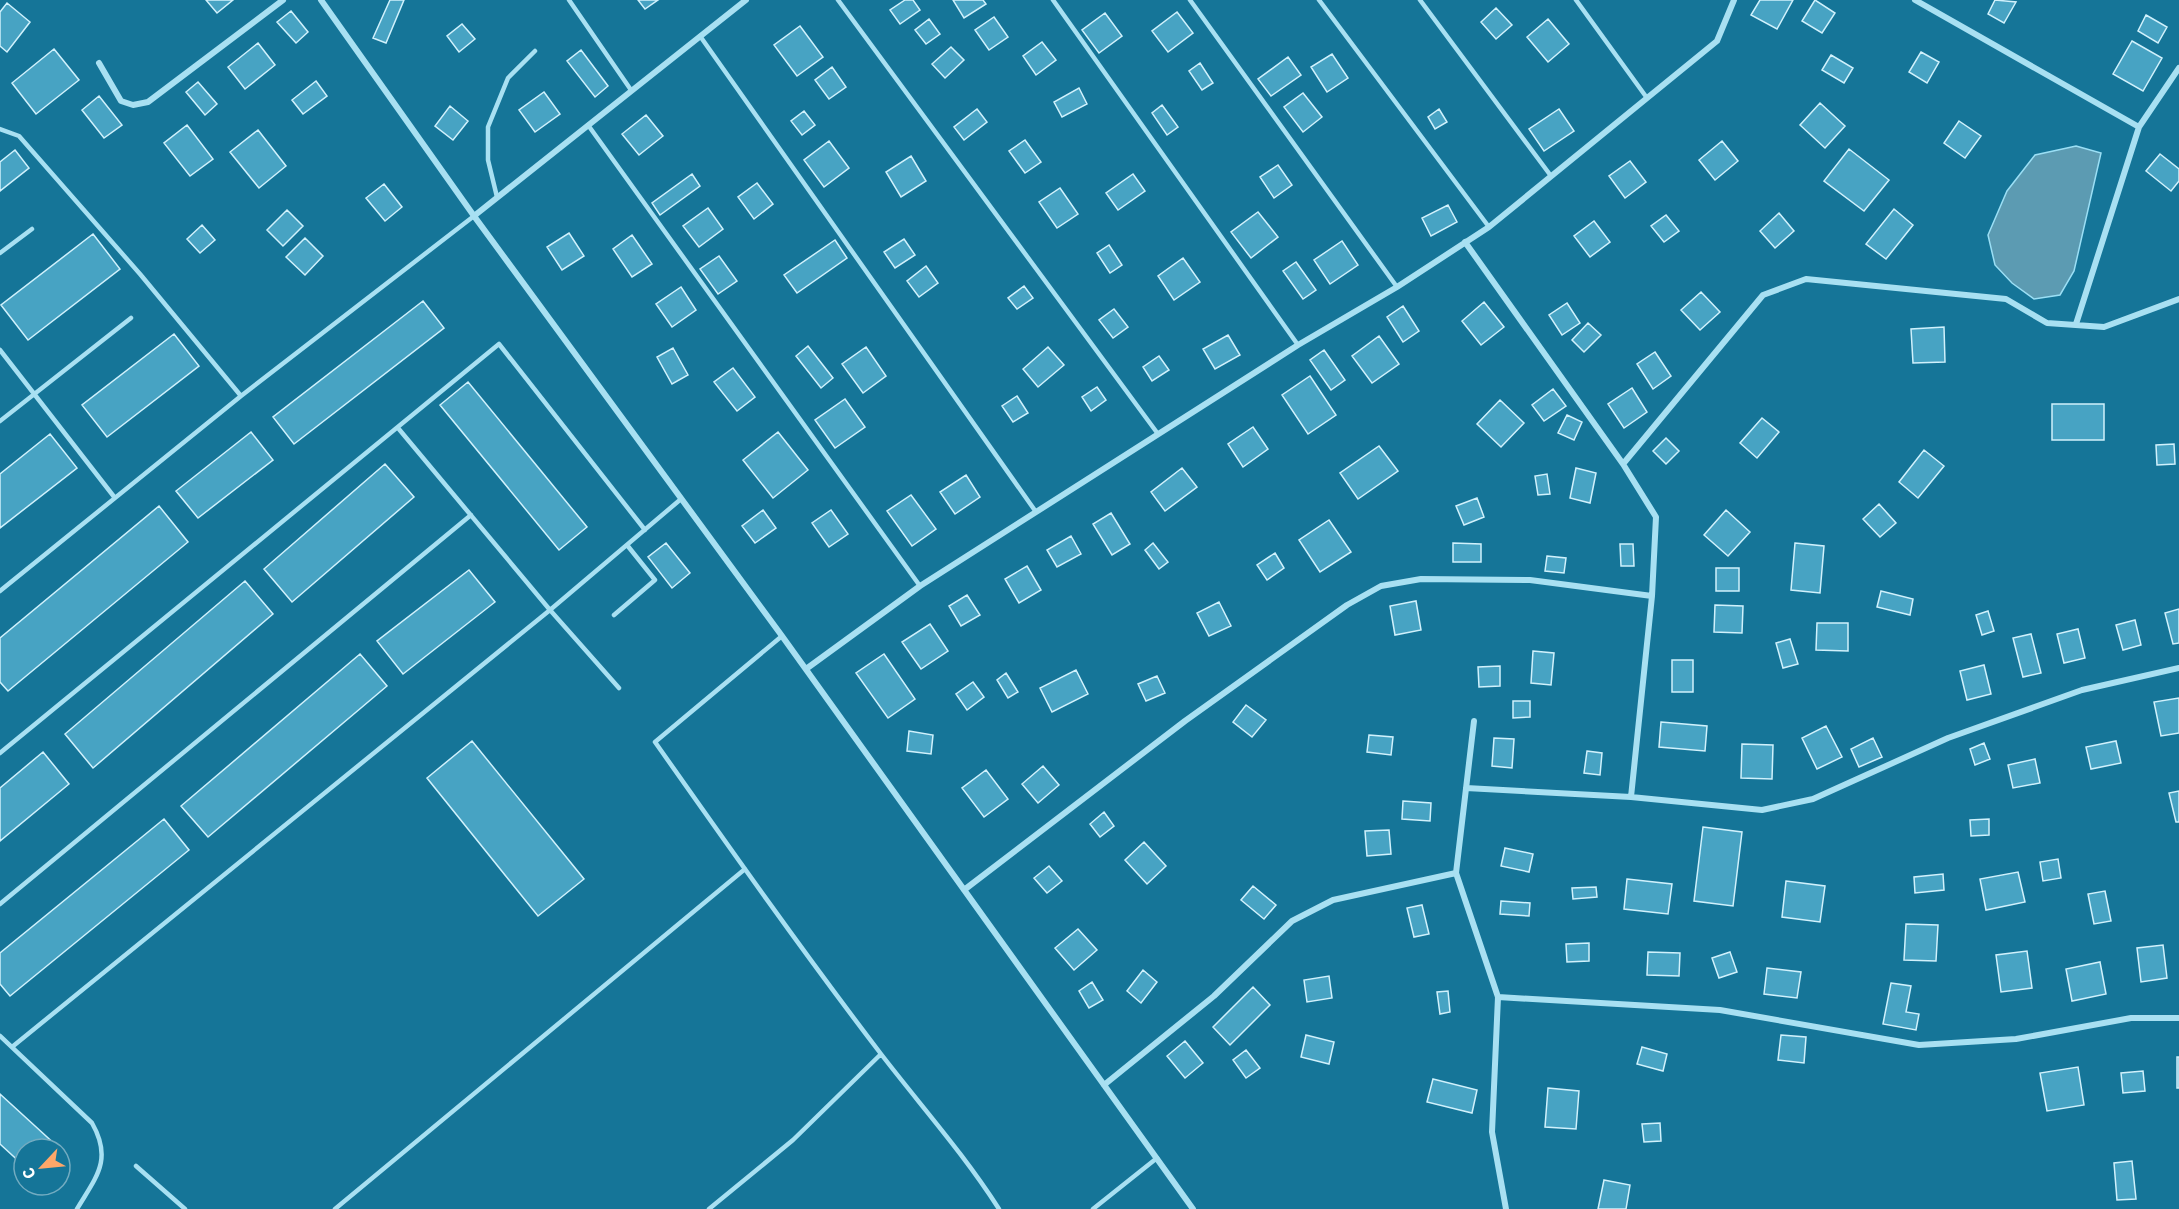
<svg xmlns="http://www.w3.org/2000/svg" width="2179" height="1209" viewBox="0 0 2179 1209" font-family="'IBM Plex Sans',sans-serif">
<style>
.water{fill:#5c9bb2;stroke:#9bdff5;stroke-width:1.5}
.building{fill:#47a3c3;stroke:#d0f1fc;stroke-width:1.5}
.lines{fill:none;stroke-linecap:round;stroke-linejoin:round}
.service{stroke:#a8e0f2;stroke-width:4.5}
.minor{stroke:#a8e0f2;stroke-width:6}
</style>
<rect width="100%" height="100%" fill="#157598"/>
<path class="water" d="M2076 146 2101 153 2074 271 2060 295 2034 299 2012 283 1995 265 1988 235 2007 191 2035 155Z"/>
<path class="building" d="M206 0H233L217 13Z
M390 0H404L386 43 373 38Z
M638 0H658L645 9Z
M905 0H913L920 10 900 24 890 10Z
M953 0H983L986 4 964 18Z
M1760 0H1793L1777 29 1751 15Z
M1815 0 1835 13 1822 33 1802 21Z
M1995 0 2016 2 2004 23 1988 14Z
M7 3 30 22 7 52 0 46V12Z
M1496 8 1512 25 1496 39 1481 22Z
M291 11 308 32 296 43 277 22Z
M1177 12 1193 33 1168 52 1152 31Z
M1105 13 1122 36 1099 53 1082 30Z
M2146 15 2167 27 2158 43 2138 31Z
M994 17 1008 37 989 50 975 30Z
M929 19 940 34 926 44 915 30Z
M1548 19 1569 44 1548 62 1527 37Z
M462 24 475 39 459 52 447 36Z
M800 26 823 57 797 76 774 45Z
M2132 41 2162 58 2143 91 2113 74Z
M1042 42 1056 60 1036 75 1023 56Z
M258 43 275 65 245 89 228 67Z
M951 47 964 60 945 78 932 64Z
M54 49 79 80 36 114 12 83Z
M581 50 608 86 595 97 567 61Z
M1921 52 1939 62 1927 83 1909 72Z
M1332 54 1348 78 1327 92 1311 67Z
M1831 55 1853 68 1844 83 1822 70Z
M1288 57 1301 75 1271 96 1258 79Z
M1200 63 1213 83 1202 90 1189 71Z
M832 67 846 87 829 99 815 80Z
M316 81 327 96 303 114 292 100Z
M198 82 217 104 205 115 186 92Z
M1079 88 1087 104 1062 117 1054 102Z
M544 92 560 114 535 132 519 110Z
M1303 93 1322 117 1303 132 1284 107Z
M99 96 122 125 104 138 82 110Z
M1820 103 1845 126 1825 148 1800 125Z
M1162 105 1178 127 1167 135 1152 113Z
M450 106 468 121 453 140 435 126Z
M977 109 987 122 964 140 954 127Z
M1439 109 1447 122 1435 129 1428 117Z
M1559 109 1574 131 1544 151 1529 129Z
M804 111 815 125 802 135 791 121Z
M646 115 663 136 639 155 622 134Z
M1959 121 1981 136 1965 158 1944 143Z
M187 125 213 159 190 176 164 143Z
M258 130 286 166 259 188 230 152Z
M1025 140 1041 162 1025 173 1009 151Z
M829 141 849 168 824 187 804 160Z
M1722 141 1738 161 1715 180 1699 160Z
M1849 149 1889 180 1864 211 1824 181Z
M15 150 29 168 0 191V162Z
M2160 154 2179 169V181L2171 191 2146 171Z
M911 156 926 181 901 197 886 172Z
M1630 161 1646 182 1625 198 1609 176Z
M1278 165 1292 185 1274 198 1260 177Z
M692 174 700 186 660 215 652 203Z
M1133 174 1145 191 1118 210 1106 193Z
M757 183 773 204 754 219 738 197Z
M384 184 402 207 385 221 366 198Z
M1060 188 1078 214 1057 228 1039 202Z
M1448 205 1457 222 1431 236 1422 218Z
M708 208 723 229 699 247 683 226Z
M1894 209 1913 225 1886 259 1866 244Z
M287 210 303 226 283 246 267 230Z
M1258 212 1278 237 1251 258 1231 232Z
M1779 213 1794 231 1775 248 1760 231Z
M1666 215 1679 231 1664 242 1651 226Z
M1594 221 1610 242 1590 257 1574 236Z
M202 225 215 240 200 253 187 239Z
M569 233 584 256 562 270 547 247Z
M93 234 120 269 28 340 1 305Z
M632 235 652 264 632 277 613 249Z
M305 238 323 256 305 275 286 257Z
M904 239 915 255 895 268 884 252Z
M835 240 847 258 797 293 784 275Z
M1342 241 1358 265 1330 284 1314 260Z
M1109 245 1122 265 1110 273 1097 253Z
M719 256 737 281 718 294 700 269Z
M1183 258 1200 282 1174 300 1158 276Z
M1296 262 1316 290 1303 299 1283 271Z
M926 266 938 283 919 297 907 281Z
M1024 286 1033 298 1017 309 1008 298Z
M681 287 696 310 672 327 656 304Z
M1701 292 1720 312 1700 330 1681 310Z
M423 301 444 328 294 444 273 417Z
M1484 302 1504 327 1481 345 1462 321Z
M1567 303 1580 323 1562 335 1549 315Z
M1403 306 1419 331 1403 342 1387 317Z
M1114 309 1128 327 1113 338 1099 320Z
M1588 323 1601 335 1584 352 1572 340Z
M1944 327 1945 362 1913 363 1911 329Z
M174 334 199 366 107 437 82 405Z
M1228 335 1240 355 1215 369 1203 349Z
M1379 336 1399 364 1372 383 1352 356Z
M808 346 833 378 821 388 796 356Z
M866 347 886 376 863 393 842 364Z
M1048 347 1064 365 1038 387 1023 369Z
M673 348 688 375 672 384 657 357Z
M1324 350 1345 380 1331 390 1310 360Z
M1655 352 1671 376 1653 389 1637 364Z
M1159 356 1169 370 1152 381 1143 367Z
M733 368 755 397 737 411 714 382Z
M1310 376 1336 415 1308 434 1282 395Z
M468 382 587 527 559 550 440 405Z
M1097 387 1106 400 1091 411 1082 397Z
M1632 388 1647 412 1624 428 1608 404Z
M1553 389 1566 406 1544 421 1532 405Z
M1017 396 1028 413 1013 422 1002 406Z
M845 399 865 427 835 448 815 420Z
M1500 400 1524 423 1501 447 1477 424Z
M2052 404H2104V440H2052Z
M1567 415 1582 422 1574 440 1558 433Z
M1762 418 1779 432 1757 458 1740 443Z
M1253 427 1268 449 1243 467 1228 444Z
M251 432 273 460 198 518 176 491Z
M778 432 808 470 773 498 743 460Z
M50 434 77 468 0 528V474Z
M1666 438 1679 451 1666 464 1653 451Z
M2174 444 2175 464 2157 465 2156 445Z
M1379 446 1398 471 1358 499 1340 473Z
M1924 450 1944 466 1918 498 1899 482Z
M385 464 414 497 292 602 264 569Z
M1182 468 1197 487 1165 511 1151 492Z
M1576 468 1596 473 1590 503 1570 498Z
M1547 474 1550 494 1538 495 1535 476Z
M966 475 980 497 955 514 940 492Z
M911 495 936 529 912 546 887 511Z
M1477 498 1484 517 1464 525 1456 506Z
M1879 504 1896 523 1880 537 1863 519Z
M159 506 188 542 8 691 0 682V638Z
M763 510 776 528 755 543 742 526Z
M831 510 848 534 829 547 812 523Z
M1726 510 1750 532 1728 556 1704 535Z
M1111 513 1130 544 1112 555 1093 524Z
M1329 520 1351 552 1320 572 1299 540Z
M1071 536 1081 554 1057 567 1047 550Z
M666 543 690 573 672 588 648 557Z
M1153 543 1168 562 1159 569 1145 550Z
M1453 543 1481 544V562H1453Z
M1795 543 1824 546 1820 593 1791 590Z
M1620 544H1633L1634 566H1621Z
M1275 553 1284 568 1267 580 1257 565Z
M1547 556 1566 558 1564 573 1545 571Z
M1027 566 1041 590 1019 603 1005 579Z
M1716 568H1739V591H1716Z
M469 570 495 602 403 674 377 641Z
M245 581 273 614 93 768 65 734Z
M1881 591 1913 599 1910 615 1877 607Z
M967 595 980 615 961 626 949 606Z
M1416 601 1421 630 1395 635 1390 606Z
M1219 602 1231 626 1209 636 1197 613Z
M1715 605 1743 606 1742 633 1714 632Z
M2179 609V643L2173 644 2165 613Z
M1988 611 1994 631 1982 635 1976 615Z
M2135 620 2141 645 2123 650 2116 625Z
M1817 623H1848V651L1816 650Z
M930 624 948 651 921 669 902 642Z
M2078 629 2085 658 2064 663 2057 634Z
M2031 634 2041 673 2023 677 2013 638Z
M1790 639 1798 664 1783 668 1776 643Z
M1533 651 1554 653 1551 685 1531 683Z
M360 654 387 686 208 837 181 806Z
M884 654 915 699 888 718 856 673Z
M1672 660H1693V692H1672Z
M1984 665 1991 694 1967 700 1960 671Z
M1500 666V686L1479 687 1478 667Z
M1076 670 1088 694 1052 712 1040 688Z
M1006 673 1018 692 1008 698 997 680Z
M1157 676 1165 693 1146 701 1138 684Z
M973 682 984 697 967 710 956 694Z
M2179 698V733L2161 736 2154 702Z
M1513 701H1530V717L1513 718Z
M1246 705 1266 720 1252 737 1233 722Z
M1661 722 1707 726 1705 751 1659 747Z
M1826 726 1842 757 1817 769 1802 738Z
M909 731 933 735 931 754 907 751Z
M1369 735 1393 737 1391 755 1367 752Z
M1494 738 1514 739 1512 768 1492 766Z
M1873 738 1882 757 1859 767 1851 749Z
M472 741 584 879 538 916 427 778Z
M2116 741 2121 763 2091 769 2086 747Z
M1984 743 1990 759 1975 765 1970 749Z
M1742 744 1773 745 1772 779 1741 778Z
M1587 751 1602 753 1600 775 1584 773Z
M43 752 69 784 0 841V788Z
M2035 759 2040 783 2013 788 2008 765Z
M1043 766 1059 785 1038 803 1022 784Z
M986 770 1008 799 984 817 962 788Z
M2179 791V822H2176L2169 793Z
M1403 801 1431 803 1430 821 1402 819Z
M1104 812 1114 826 1100 837 1090 824Z
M164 819 189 850 10 996 0 984V953Z
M1989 819V835L1971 836 1970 820Z
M1703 827 1742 832 1733 906 1694 901Z
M1389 830 1391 854 1367 856 1365 831Z
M1144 842 1166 866 1147 884 1125 860Z
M1505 848 1533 854 1529 872 1501 866Z
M2058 859 2061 878 2043 881 2040 862Z
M1049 866 1062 881 1047 893 1034 878Z
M2018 872 2025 902 1986 910 1980 879Z
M1943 874 1944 890 1915 893 1914 877Z
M1627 879 1672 884 1668 914 1624 909Z
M1786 881 1825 886 1820 922 1782 917Z
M1253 886 1276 905 1264 919 1241 900Z
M1596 887 1597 897 1573 899 1572 888Z
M2105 891 2111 921 2094 924 2088 894Z
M1501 901 1530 903 1529 916 1500 914Z
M1422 905 1429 934 1414 937 1407 908Z
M1906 924 1938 925 1936 961 1904 960Z
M1078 929 1097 950 1074 970 1055 948Z
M1589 943V961L1567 962 1566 944Z
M2163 945 2167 978 2141 982 2137 948Z
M2027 951 2032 988 2001 992 1996 955Z
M1648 952 1680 953 1679 976 1647 975Z
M1730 952 1737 972 1719 978 1712 958Z
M2100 962 2106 994 2072 1001 2066 969Z
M1767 968 1801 972 1797 998 1764 994Z
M1143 970 1157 982 1141 1003 1127 991Z
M1329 976 1332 998 1307 1002 1304 980Z
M1092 982 1103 1000 1089 1008 1079 991Z
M1891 983 1911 986 1906 1012 1919 1014 1916 1030 1883 1024Z
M1253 987 1270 1005 1230 1045 1213 1027Z
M1448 991 1450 1012 1440 1014 1437 992Z
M1306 1035 1334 1042 1329 1064 1301 1057Z
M1781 1035 1806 1037 1804 1063 1778 1060Z
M1185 1041 1203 1063 1185 1078 1167 1056Z
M1642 1047 1667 1054 1663 1071 1637 1064Z
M1246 1050 1260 1068 1246 1078 1233 1060Z
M2177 1057H2179V1088H2177Z
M2078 1067 2084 1105 2047 1111 2040 1073Z
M2143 1071 2145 1091 2123 1093 2121 1073Z
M1433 1079 1477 1090 1472 1113 1427 1102Z
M1548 1088 1579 1091 1576 1129 1545 1127Z
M0 1094 58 1147 56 1149H24V1166L0 1144Z
M1660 1123 1661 1141 1644 1142 1642 1124Z
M2132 1161 2136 1199 2117 1200 2114 1163Z
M1604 1180 1630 1185 1626 1209H1598Z"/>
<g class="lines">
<path class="service" d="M569 0 631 90
M838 0 1158 434
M1053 0 1298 345
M1190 0 1397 287
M1319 0 1489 227
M1420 0 1551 176
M1576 0 1647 98
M700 36 1036 512
M588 125 920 586
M0 129 19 136 140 274 241 396
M497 197 488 160V127L508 78 535 51
M0 253 32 229
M0 350 115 498
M0 421 131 318
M398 428 550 610 619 688
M0 591 241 396 474 216
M614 615 655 580 627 545
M782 636 655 742C729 847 803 952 881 1054 921 1106 964 1154 999 1209
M0 753 499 344 645 530
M0 904 471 515
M0 1036 92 1123C113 1160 96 1177 77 1209
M12 1047 550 610 681 499
M136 1166 185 1209
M335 1209 745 869
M709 1209 793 1140 881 1054
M1093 1209 1157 1158"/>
<path class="minor" d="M321 0 474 216 782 636 1193 1209
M1915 0 2139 127
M99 63 121 101 133 105 148 102 283 0
M474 216 746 0
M1465 242 1623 464 1656 517 1652 596 1631 797
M2076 324 2139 127 2179 68
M1623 464 1763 295 1806 279 2006 299 2047 323 2104 327 2179 299
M806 669 920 586 1298 345 1397 287 1489 227 1717 41 1734 0
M1474 721 1456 873 1498 997 1492 1132 1506 1209
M1466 788 1631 797 1762 810 1813 799 1948 738 2082 690 2179 668
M964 890 1185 721 1347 605 1381 586 1421 579 1530 580 1652 596
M1498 997 1720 1010 1919 1045 2016 1039 2131 1018H2179
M1104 1085 1214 996 1292 921 1333 900 1456 873"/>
</g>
<g transform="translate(42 1167) rotate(244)"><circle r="28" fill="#157598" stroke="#73acc1" stroke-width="1.5"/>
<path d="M0-4.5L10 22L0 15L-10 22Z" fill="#ffa769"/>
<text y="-9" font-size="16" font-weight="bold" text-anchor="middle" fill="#ffffff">С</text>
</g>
</svg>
